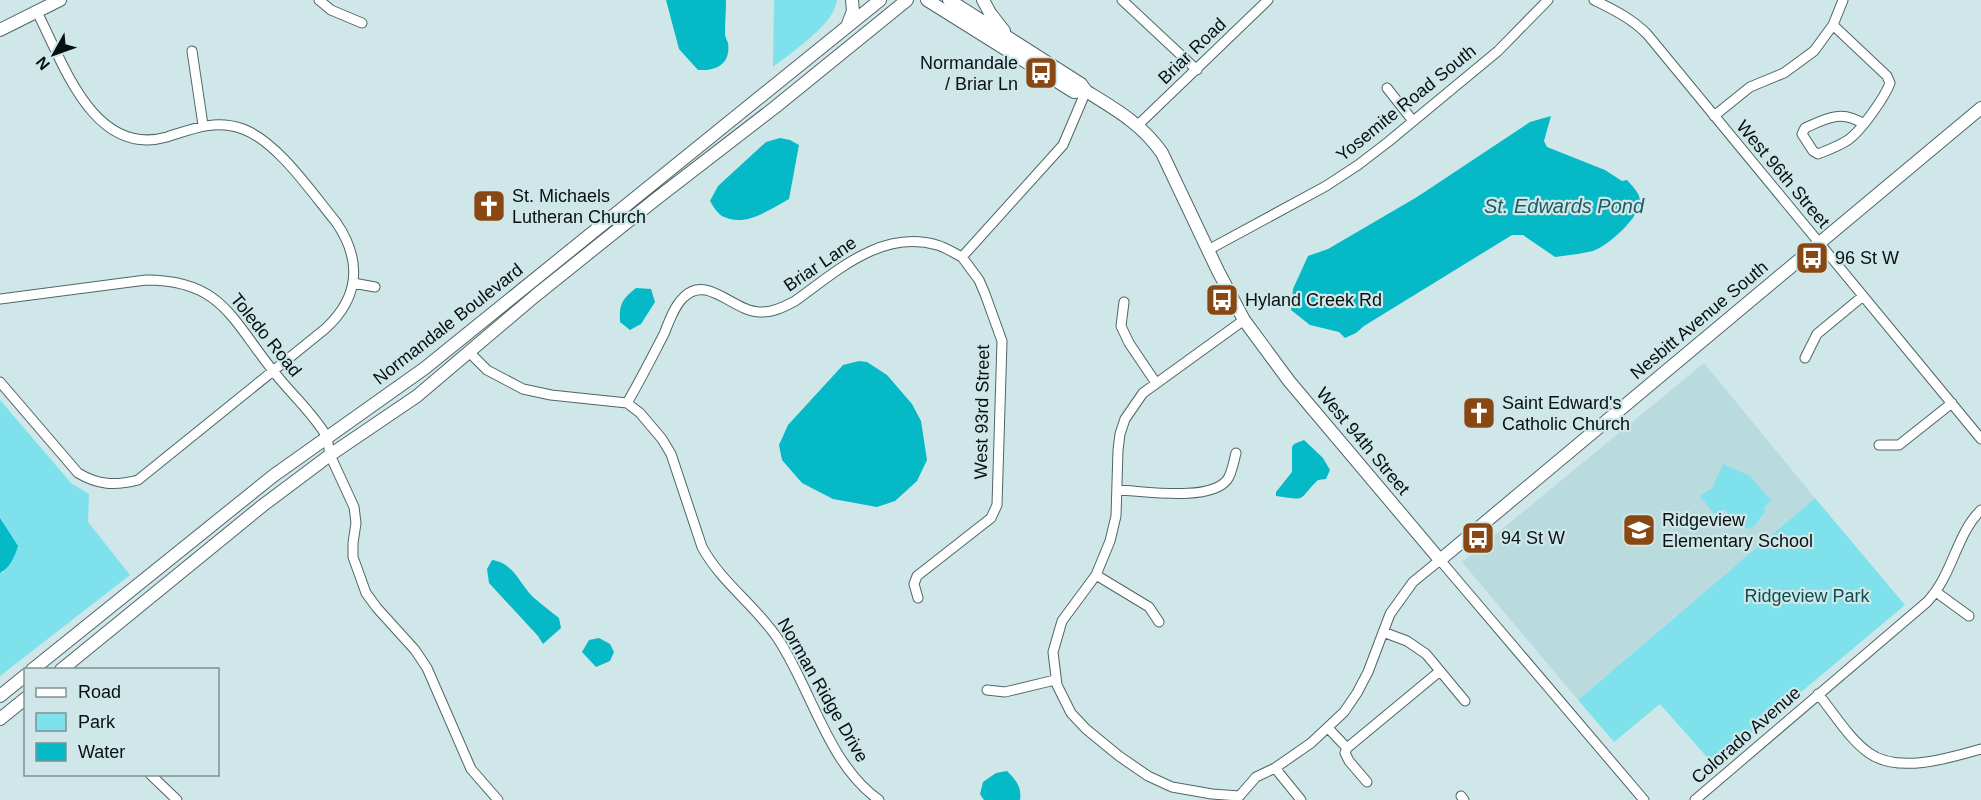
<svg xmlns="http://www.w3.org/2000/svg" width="1981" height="800" viewBox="0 0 1981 800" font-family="Helvetica,sans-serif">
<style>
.built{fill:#badbde}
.green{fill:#7ee1eb}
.water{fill:#05b9c6}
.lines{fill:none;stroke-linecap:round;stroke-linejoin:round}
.street-casing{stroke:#506567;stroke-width:11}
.secondary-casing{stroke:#506567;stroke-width:14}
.street{stroke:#fff;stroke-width:9}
.secondary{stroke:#fff;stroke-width:12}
.labels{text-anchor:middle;stroke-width:4.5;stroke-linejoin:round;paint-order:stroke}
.street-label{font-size:18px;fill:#081011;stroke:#cfe7e9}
.poi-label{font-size:18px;fill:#081011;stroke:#cfe7e9;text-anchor:start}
.park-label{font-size:18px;fill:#0d4d52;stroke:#cfe7e9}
.water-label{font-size:20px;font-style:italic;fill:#205b61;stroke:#cfe7e9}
</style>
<rect width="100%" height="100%" fill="#cfe7e9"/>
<path class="built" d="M1704 363 1815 498 1578 700 1462 562Z"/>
<path class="green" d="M774 0H837C834 25 792 52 773 67Z
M0 400 71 483 89 494 88 522 130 575 0 676V573L4 572 3 522 0 518Z
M1723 464 1750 476 1771 501 1764 507 1765 512C1758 518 1760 522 1750 529L1732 523 1731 518 1724 509 1719 513H1713L1700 496 1712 488Z
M1815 498 1905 605 1714 765 1660 704 1614 742 1578 700Z"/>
<path class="water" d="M666 0H726C726 11 725 23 725 34 725 37 727 40 728 43 731 64 716 71 698 70L679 49Z
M1551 116 1544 141 1547 147 1605 170 1622 181 1627 180C1632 186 1639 192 1640 200 1642 216 1607 247 1593 251 1581 254 1568 255 1555 257L1523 235H1512L1364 326 1356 333 1345 338 1339 332 1310 325 1291 310 1293 289 1308 256 1328 249 1417 197 1530 122Z
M780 138 790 140 799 145 789 199C769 210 745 228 722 216 717 213 713 206 710 201L718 186 766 142Z
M636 288 651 289 655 302 641 324 630 330 620 322C619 304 622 299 636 288Z
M859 361 867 362 887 375 912 404 921 421 927 460 917 481 895 501 877 507 833 499 802 483 782 460 779 445 788 425 843 365Z
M1304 440 1323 458 1330 470 1326 479 1318 480C1297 500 1309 501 1276 496V492L1292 472V447L1294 444Z
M0 518 18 546C15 556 10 568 0 573Z
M492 560C514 563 519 583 533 597 541 604 550 611 559 618L561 628 543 644 538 636 489 583 487 569Z
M599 638 610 644 614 652 610 661 596 667 582 652 589 640Z
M1007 771C1016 780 1022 787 1020 800H984L980 794 983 782 996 773Z"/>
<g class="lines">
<g class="street-casing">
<path id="street" d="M319 0 331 10 362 23
M1122 0 1197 70
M1594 0C1614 10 1631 18 1647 34L1981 439
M1833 25 1887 76 1890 83C1885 97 1861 131 1848 140 1839 146 1828 150 1818 154L1813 151 1802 134 1805 128C1825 119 1842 109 1863 124
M192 51 203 125
M1387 88 1413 121
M1714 116 1750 87 1784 73 1814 51 1833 25 1843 0
M1138 125 1268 0
M1208 250 1326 186 1358 165 1388 142 1498 51 1548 0
M353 283 375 287
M0 299 146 280C222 280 232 320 274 372 291 394 313 413 327 437L330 455 354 507 356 523 353 543V557L366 593 377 608 415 650 427 668 471 769 498 800
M1124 302 1121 326 1129 343 1156 383
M470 353 487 370 523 389 551 395 627 403 640 413 662 439 671 454 702 547C722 584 758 607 780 642 812 692 829 765 879 800
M1805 358 1817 334 1863 296
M0 382 78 473C98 485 115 486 138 480L325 329C360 297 362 260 336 222 312 193 278 142 243 129 215 119 192 129 167 137 93 158 63 62 37 12
M627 403C640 381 652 357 664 334 669 322 674 306 684 297 707 274 734 312 760 312 772 313 784 307 795 301 836 272 881 229 937 245 945 247 954 253 962 257L1063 145 1086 91
M1879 445H1899L1952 403
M1118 490C1145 491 1209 502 1227 480 1232 474 1234 460 1236 453
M1096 575 1149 607 1159 622
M1936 592 1969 616
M918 598 914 584 917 576 991 518 997 505 1002 341 985 294 979 280 962 257
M1383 632 1407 641 1426 654 1465 701
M987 690 1005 692 1055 680
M1818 694C1834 713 1849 739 1869 753 1898 774 1950 758 1981 749
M1329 729 1347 748 1345 753 1349 761 1367 782
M1347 748 1440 671
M1275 768 1301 800
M150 774 177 800
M1239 796 1212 794 1172 787 1148 776 1119 756 1086 729 1071 713 1057 685 1053 652 1062 621 1096 575 1110 541 1116 516 1118 450 1120 434 1125 419 1143 393 1244 320
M1461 796 1464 800
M1236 800 1256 777 1275 768 1311 743 1344 712 1357 693 1368 672 1390 614 1413 582 1440 560 1644 800
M1695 800 1927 602C1953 575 1956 534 1981 510"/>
</g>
<g class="secondary-casing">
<path id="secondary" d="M927 0 1074 92 1086 91
M949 0 1081 84 1086 91C1115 109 1142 124 1162 153L1218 271 1244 320 1289 381 1440 560 1981 108
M983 0 990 13 1004 31
M848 24 853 11 852 0
M0 30 60 0
M32 670 273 476 425 368 880 0
M61 670 262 506 330 455 417 396 535 296 656 199 774 108 907 0
M0 696 26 675
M0 719 26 698"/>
</g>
<use href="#street" class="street"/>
<use href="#secondary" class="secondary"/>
</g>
<defs>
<g id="bus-square" transform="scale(1.725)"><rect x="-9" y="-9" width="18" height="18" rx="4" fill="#894813" stroke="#cfe7e9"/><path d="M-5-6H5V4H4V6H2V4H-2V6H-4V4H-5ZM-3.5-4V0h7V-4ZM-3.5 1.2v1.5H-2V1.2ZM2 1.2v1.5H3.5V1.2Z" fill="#fff"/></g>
<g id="church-square" transform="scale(1.725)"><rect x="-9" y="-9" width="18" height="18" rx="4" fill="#894813" stroke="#cfe7e9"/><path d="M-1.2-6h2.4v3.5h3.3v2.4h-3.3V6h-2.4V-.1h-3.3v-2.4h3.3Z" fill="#fff"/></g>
<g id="school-square" transform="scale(1.725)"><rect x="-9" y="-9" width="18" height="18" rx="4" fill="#894813" stroke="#cfe7e9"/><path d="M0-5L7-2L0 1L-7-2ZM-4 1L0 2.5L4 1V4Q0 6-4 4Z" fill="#fff"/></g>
</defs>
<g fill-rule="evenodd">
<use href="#bus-square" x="1041" y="73"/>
<use href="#church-square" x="489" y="206"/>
<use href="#bus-square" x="1812" y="258"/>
<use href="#bus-square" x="1222" y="300"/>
<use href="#church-square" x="1479" y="413"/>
<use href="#school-square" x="1639" y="530"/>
<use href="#bus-square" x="1478" y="538"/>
</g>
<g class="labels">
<g class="street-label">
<text transform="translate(1192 51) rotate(-44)" y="6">Briar Road</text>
<text transform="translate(1406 103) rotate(-39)" y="6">Yosemite Road South</text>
<text transform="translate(1783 174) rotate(50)" y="6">West 96th Street</text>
<text transform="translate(820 264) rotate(-34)" y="6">Briar Lane</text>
<text transform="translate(1699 320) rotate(-40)" y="6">Nesbitt Avenue South</text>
<text transform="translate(448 324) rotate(-38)" y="6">Normandale Boulevard</text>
<text transform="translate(266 335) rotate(51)" y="6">Toledo Road</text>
<text transform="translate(982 412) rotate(-89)" y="6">West 93rd Street</text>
<text transform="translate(1363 441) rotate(50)" y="6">West 94th Street</text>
<text transform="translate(823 690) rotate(60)" y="6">Norman Ridge Drive</text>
<text transform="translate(1746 735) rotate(-41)" y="6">Colorado Avenue</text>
</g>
<g class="poi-label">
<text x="1018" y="69" text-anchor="end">Normandale<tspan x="1018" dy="21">/ Briar Ln</tspan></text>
<text x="512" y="202">St. Michaels<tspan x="512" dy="21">Lutheran Church</tspan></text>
<text x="1835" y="264">96 St W</text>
<text x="1245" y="306">Hyland Creek Rd</text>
<text x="1502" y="409">Saint Edward's<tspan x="1502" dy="21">Catholic Church</tspan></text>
<text x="1662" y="526">Ridgeview<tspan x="1662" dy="21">Elementary School</tspan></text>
<text x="1501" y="544">94 St W</text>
</g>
<g class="park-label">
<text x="1807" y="602">Ridgeview Park</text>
</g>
<g class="water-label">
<text x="1564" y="213">St. Edwards Pond</text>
</g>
</g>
<rect x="24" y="668" width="195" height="108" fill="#cfe7e9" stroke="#7f9193" stroke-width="1.5"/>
<rect x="36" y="688" width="30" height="9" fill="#ffffff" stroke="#7f9193" stroke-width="1.5"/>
<text x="78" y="698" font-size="18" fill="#081011">Road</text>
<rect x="36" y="713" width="30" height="18" fill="#7ee1eb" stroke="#7f9193" stroke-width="1.5"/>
<text x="78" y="728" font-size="18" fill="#081011">Park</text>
<rect x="36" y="743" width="30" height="18" fill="#05b9c6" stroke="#7f9193" stroke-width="1.5"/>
<text x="78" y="758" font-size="18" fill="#081011">Water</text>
<g transform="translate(54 54) rotate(230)" stroke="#cfe7e9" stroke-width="4.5" paint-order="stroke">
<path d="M0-4.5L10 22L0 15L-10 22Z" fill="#081011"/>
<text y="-9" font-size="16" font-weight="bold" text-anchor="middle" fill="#081011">N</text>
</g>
</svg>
